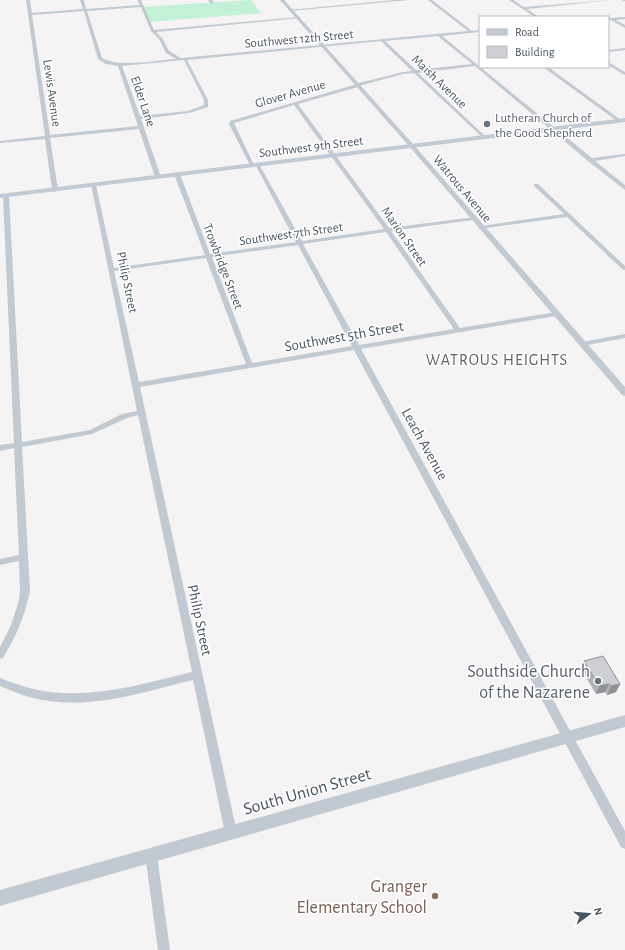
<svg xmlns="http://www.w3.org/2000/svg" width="625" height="950" viewBox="0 0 625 950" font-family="'Alegreya Sans',sans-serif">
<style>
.green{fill:#c3f1d5}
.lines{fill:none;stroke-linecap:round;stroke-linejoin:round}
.minor{fill:#c1cad2;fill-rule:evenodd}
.tertiary{fill:#c1cad2;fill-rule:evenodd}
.secondary{fill:#c1cbd6;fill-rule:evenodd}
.wall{fill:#b0b2b7}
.shaded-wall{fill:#909195}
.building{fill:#cdcfd5;stroke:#909195}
.worship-dot{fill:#6b7280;stroke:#fff;stroke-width:1.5}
.education-dot{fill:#8d6e63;stroke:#fff;stroke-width:1.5}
.labels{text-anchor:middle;stroke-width:3;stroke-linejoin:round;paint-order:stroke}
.far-street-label{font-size:13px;fill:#4a5661;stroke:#fff}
.far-worship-label{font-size:13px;fill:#5b616d;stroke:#fff;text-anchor:start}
.street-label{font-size:15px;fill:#4a5661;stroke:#fff}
.neighbourhood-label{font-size:16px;letter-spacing:1px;fill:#5f6368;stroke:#fff}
.near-worship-label{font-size:18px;fill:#5b616d;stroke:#fff;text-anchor:end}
.near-street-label{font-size:18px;fill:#4a5661;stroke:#fff}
.near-education-label{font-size:18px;fill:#785e54;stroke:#fff;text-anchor:end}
</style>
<rect width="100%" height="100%" fill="#f5f3f3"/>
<path class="green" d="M251 0 261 13 149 22 142 7Z"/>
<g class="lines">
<path class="minor" d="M26 0H30L32 13 83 9 80 0H84L86 9 140 5 137 0H141L154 30 298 17 300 18 156 32 163 39 169 51 181 58 468 31 428 0H432L472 31 480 30V32L442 36 592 158 625 154V156L595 161 625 185V190L588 161 475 66 418 73 485 136V138H483L414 73 403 74 359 86 358 87 298 104 389 228 475 217 476 218 473 220 391 231 460 328 556 312 559 314 556 316 361 349 625 831V849L621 847 354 350 140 387 237 833 235 837 231 839 227 837 225 833 193 680C147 691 98 708 49 701 32 699 16 693 0 686V678C16 684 32 690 50 692 98 698 146 683 192 672L138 415 127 418 92 434 22 447 30 591C25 615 16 637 3 658L0 659V647L11 625 19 600 20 591 19 561 0 565V559L19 555 14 448 0 451V445L14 443 3 196 6 194 9 196 22 442 90 430 122 414 137 411 91 184 96 185 114 268 205 255 174 174 177 172 180 174 210 254 296 242 255 164 257 163 259 164 302 241 384 229 294 105 234 123 254 165V166L250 165 229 124 230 121 354 85 355 84 403 72 412 71 381 41 187 60 208 100V107L189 113 141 119 161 177 160 178 155 177 139 129 50 138 58 190 55 192 52 190 45 139 0 143V141L45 136ZM141 7 151 31 159 39 166 53 176 59C156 60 119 68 102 58L87 11ZM84 11 98 59 106 64 118 66 138 126 50 135 32 15ZM438 36 472 64 416 70 385 41ZM184 60 204 100V105L188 111 140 116 122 66ZM386 232 454 329 359 345 303 244ZM298 245 352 346 252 363 212 257ZM206 258 246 364 139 382 114 271Z
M208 0H212L214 3 211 4Z
M395 0H409L290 11 288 10Z
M509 0H513L524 7 611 0 527 9 539 17H535Z
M622 0H625V1H623Z
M625 17V19L616 20 625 25V28L611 20H608V18Z
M625 48V50L608 52V50Z
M608 62 625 72V75L608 65Z
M543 67H548L621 120 617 121Z
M534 184H538L625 266V270L622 269 567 217 479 229 478 228 481 226 564 214 534 186Z
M625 334V338L582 346 579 344 582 342Z
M151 849 155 851 157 855 170 950H158L145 855 147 851Z"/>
<path class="tertiary" d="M280 0H284L413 144 625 387V396L622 395 409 146Z
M625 715V727L0 906V890Z"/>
<path class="secondary" d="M625 118V122L0 198V194Z"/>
</g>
<path class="wall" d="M584 661 620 684 616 692 607 695 605 692 596 694 581 669Z"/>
<path class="shaded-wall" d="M609 684 605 692 596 694 599 686Z
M620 684 616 692 607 695 611 686Z"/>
<path class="building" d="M603 656 620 684 611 686 609 684 599 686 584 661Z"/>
<g class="worship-dot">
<circle cx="487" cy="124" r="4"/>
<circle cx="598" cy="681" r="4"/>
</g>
<circle class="education-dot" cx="435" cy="896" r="4"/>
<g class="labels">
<g class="far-street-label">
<text transform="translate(299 38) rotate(-5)" y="5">Southwest 12th Street</text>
<text transform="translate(440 81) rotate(44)" y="5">Maish Avenue</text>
<text transform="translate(53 93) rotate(82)" y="5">Lewis Avenue</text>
<text transform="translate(290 93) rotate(-16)" y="5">Glover Avenue</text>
<text transform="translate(144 101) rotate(71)" y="5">Elder Lane</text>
<text transform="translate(311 146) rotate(-7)" y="5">Southwest 9th Street</text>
<text transform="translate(463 188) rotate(50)" y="5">Watrous Avenue</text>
<text transform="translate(291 233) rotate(-8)" y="5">Southwest 7th Street</text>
<text transform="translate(405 236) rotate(55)" y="5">Marion Street</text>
<text transform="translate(224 266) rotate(69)" y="5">Trowbridge Street</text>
<text transform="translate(128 282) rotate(78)" y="5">Philip Street</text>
</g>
<g class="far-worship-label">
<text x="495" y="122">Lutheran Church of<tspan x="495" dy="15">the Good Shepherd</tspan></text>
</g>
<g class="street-label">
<text transform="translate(344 336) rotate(-10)" y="5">Southwest 5th Street</text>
<text transform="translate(425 444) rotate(61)" y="5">Leach Avenue</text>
<text transform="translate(200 620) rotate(78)" y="5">Philip Street</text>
</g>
<g class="neighbourhood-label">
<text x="497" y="365">WATROUS HEIGHTS</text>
</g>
<g class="near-worship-label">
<text x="590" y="677">Southside Church<tspan x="590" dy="21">of the Nazarene</tspan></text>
</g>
<g class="near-street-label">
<text transform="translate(307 791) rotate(-16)" y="6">South Union Street</text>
</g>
<g class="near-education-label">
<text x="427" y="892">Granger<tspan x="427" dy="21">Elementary School</tspan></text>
</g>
</g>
<rect x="479" y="16" width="130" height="52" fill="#ffffff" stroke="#b7bbc0"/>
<rect x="487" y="29" width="20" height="6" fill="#c1cbd6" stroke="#b7bbc0"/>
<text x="515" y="36" font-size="12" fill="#4a5661">Road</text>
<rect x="487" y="46" width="20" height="12" fill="#cdcfd5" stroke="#b7bbc0"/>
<text x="515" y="56" font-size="12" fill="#4a5661">Building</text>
<g transform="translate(589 914) rotate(74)" stroke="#ffffff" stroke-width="3" paint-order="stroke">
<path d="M0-3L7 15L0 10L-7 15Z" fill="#4a5661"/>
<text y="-6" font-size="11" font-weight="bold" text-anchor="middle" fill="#4a5661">N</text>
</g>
</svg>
